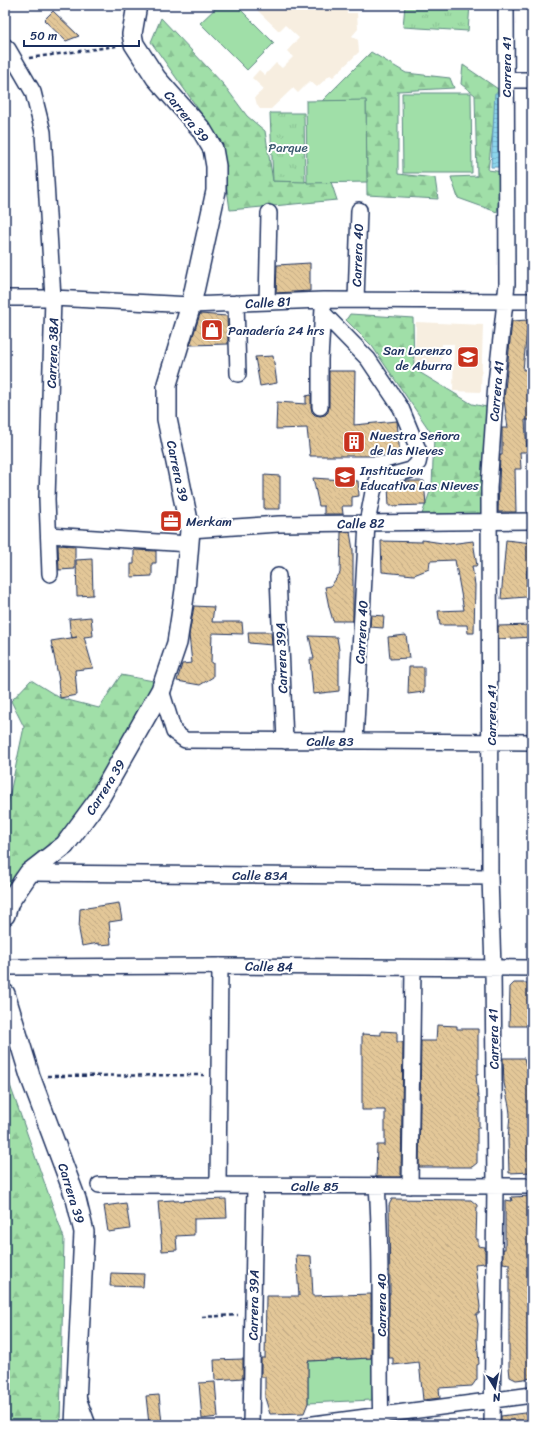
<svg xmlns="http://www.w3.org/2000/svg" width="537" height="1430" viewBox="0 0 537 1430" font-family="Sriracha,sans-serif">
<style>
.built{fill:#f7eee0}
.forest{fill:url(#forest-firs);stroke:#5e8783}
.park{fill:url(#park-tufts);stroke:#5e8783}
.pitch{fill:#a0dfa8;stroke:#5e8783}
.water{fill:url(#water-rules);stroke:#5f93b4}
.building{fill:url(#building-back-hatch);stroke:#1b2f5e}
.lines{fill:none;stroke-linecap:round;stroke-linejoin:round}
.minor-casing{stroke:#1b2f5e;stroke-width:18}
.major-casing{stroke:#1b2f5e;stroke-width:22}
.path{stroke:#1b2f5e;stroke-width:2.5;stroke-dasharray:4 3;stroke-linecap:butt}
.minor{stroke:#fff;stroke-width:15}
.major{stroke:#fff;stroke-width:19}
.labels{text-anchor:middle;stroke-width:4;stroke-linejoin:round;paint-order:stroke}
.street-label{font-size:13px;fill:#1b2f5e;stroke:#fff}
.park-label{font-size:13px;fill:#3c5b70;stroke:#fff}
.poi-label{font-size:13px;fill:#1b2f5e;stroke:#fff;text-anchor:start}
</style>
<defs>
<pattern id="forest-firs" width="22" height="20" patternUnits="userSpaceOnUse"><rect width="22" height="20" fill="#a0dfa8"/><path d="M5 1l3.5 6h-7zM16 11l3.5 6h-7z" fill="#89c093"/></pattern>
<pattern id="park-tufts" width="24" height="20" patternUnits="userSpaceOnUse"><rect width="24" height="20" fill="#a0dfa8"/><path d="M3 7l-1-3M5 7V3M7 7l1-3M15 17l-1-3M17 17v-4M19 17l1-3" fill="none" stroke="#89c093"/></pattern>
<pattern id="water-rules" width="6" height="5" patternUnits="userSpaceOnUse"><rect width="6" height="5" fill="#8cd5ed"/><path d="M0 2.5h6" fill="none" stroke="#78b7ce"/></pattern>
<pattern id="building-back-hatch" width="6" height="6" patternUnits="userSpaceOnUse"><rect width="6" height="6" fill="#e3c798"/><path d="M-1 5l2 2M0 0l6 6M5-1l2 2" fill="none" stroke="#c2ab85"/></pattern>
</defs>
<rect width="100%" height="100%" fill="#fff"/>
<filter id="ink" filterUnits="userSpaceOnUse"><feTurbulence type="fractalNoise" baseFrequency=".025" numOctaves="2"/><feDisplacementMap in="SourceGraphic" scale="8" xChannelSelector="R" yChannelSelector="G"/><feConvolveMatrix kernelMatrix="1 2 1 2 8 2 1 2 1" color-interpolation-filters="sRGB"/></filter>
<g filter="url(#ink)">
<path class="built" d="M257 5H282L286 8 289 5H309L312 8 315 5H346L347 13H357L358 29 352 36 358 40 359 52 333 77 330 75 317 87 310 81 298 93 293 88 271 109H260L257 105 255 97 264 89 252 78 259 70 265 75 276 63 282 68 293 57 287 51 299 38 285 25 279 31 257 10Z
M416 322 483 325 481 392 453 391 454 344H442L441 370 414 369Z"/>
<path class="forest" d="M161 18 224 85 247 116 265 131 273 181 331 182 337 200 230 210 220 140 151 42Z
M371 52 406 73 450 78 454 88 398 91V174L435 178 438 199 367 195 366 101H322Z
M463 65 498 89 488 170 503 172 497 212 458 198 451 177 477 176 475 95 461 84Z
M350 314 413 318 414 369 472 404 491 408 484 516 421 517 432 486 434 437 372 346 346 320Z
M121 675 159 682 111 764 5 919V803H8L24 727 11 701 31 680 60 698 99 708Z
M5 1071 64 1238 60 1425H5Z"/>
<path class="park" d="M405 5H470L468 31 403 27Z
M270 113H304L305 182 273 181Z"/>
<path class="pitch" d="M219 5H236L274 43 247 70 200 23Z
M402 93H471L472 173H403Z
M366 100 367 182 307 183 306 101Z
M374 1358 372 1400 308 1403V1361Z"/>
<path class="water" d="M495 93H507L502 167H491Z"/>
<path class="building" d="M53 11 79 36 66 41 44 20Z
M310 263V291L276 293 277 265Z
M200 314 227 316 228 344 190 345Z
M528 320 523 370 532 369V420H525L527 452H520L521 469H515L516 512H498L500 455H502V428H508L504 400 512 321Z
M273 356 277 383 260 386 255 357Z
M329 371H355L354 425 397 421 400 456H310L307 428 276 429 277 402 306 404V396L311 395V407L312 412 315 415 320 416 325 415 328 412 329 407Z
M264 475 280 476V509H264Z
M313 478 358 481 359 496 352 497V506H342L343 514H324V506H319Z
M406 481H424L426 505 389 506 388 486Z
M341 532H350L353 550V621H333L329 607 325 587 331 586 340 573Z
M422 540 449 544 473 541 477 566H472L475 585 474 633H468L467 625H440L438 611 464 610 455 560 430 561 429 569 414 575 382 572 381 541 422 542Z
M506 540 532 543V571L527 570 526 597 501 599Z
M58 545 75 546V569L59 570Z
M134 550 156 551V563H152V576L131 577V564H134Z
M92 559 93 595 77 596 76 560Z
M194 606 214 607 212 622H242L243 634 212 633 211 663H213V677L200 685 177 681 182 664 192 663 189 635Z
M371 615 384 616 383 628 370 627Z
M91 617 93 636 84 637 93 668 75 670 77 695 60 698 58 681 59 680 51 641 77 637 72 638 70 629 69 619Z
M532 625V637L498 639V626Z
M248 632H271L272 645 249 643Z
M406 635 409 658 390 659 388 637Z
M309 636 337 637 339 650V691L313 694 310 659H314Z
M409 667H424V692L408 694Z
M119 903 122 920 109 922 111 944 99 945V943L82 946 79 930 80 909Z
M514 983H532V1018H527V1026H509L510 987Z
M437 1025 457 1026V1029H478V1074H476L478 1098H479V1128H477V1163L472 1167H419L421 1041H436Z
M381 1031 397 1032V1042H403L401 1175 400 1177H376L377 1145H385V1110H362V1034L381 1035Z
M503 1058H524L526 1066 532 1063V1172L509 1173 508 1140 510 1114 509 1106 504 1083Z
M532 1196V1378L516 1380 510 1377 509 1367V1264L503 1263V1249H505V1200L512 1201 511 1197Z
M226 1199 227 1218 194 1219V1235L176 1236 177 1250 162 1251 158 1201 174 1200V1201Z
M392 1199 471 1200 477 1205 476 1239H478V1246L485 1247V1263L475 1264 480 1307 479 1314H476L478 1324 477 1339 479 1364 477 1365V1379L472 1386 439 1388 440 1398 423 1400 419 1362 393 1365V1358H389V1294H390L389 1205Z
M126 1203 130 1229 108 1232 104 1206Z
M296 1255 311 1256 313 1296 371 1294V1358L308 1361V1403L304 1413 270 1414 265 1398V1377H261V1358H265L266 1296H299Z
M111 1273 144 1274 143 1287 110 1286Z
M243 1359V1378L215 1380 214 1360Z
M215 1382 218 1417 202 1419 199 1383Z
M159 1395 162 1423 149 1424 146 1396Z
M532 1412V1425H501V1416Z"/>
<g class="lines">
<g class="minor-casing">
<path id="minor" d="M5 46 8 49 33 92 43 132 53 298 47 499 50 574
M507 80H532
M5 298H53L191 305 323 300 532 301
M356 300 359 210
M267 302 269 213
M236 303 238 374
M323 313 368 359 401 408 420 454 418 463 411 470 389 476 377 481 373 492 367 523 355 741
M320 407V359L323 308
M190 530 279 524 532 521
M49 535 189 544
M278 576 285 741
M161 690 174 732 185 740 532 742
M29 873 490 877
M5 967 220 966 532 968
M99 1185 532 1186
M218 1185 220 966
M377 1186C383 1265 378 1345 381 1425
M410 1186 413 968
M78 1398 88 1425
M251 1425 255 1185
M306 1425 532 1395
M492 1425 495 1186 493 968 490 877 489 488 496 383 507 284 506 5"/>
</g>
<g class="major-casing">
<path id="major" d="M5 915 9 902 29 873 65 845 99 799 161 690 177 643 185 590 190 530 167 419V384L191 305 216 191V166L213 149 201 129 156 78 134 44 132 34 137 5
M5 994 30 1076 76 1199 84 1232 75 1425"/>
</g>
<path class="path" d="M29 58 117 46
M47 1076 204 1075
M202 1317 238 1315"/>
<use href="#minor" class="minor"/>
<use href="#major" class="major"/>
</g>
</g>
<defs>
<g id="shop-square" transform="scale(1.15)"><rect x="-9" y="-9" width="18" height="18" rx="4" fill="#c8321e" stroke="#fff"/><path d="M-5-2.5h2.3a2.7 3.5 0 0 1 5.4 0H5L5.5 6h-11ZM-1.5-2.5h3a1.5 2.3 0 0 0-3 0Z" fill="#fff"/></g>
<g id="school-square" transform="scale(1.15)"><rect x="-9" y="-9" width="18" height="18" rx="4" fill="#c8321e" stroke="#fff"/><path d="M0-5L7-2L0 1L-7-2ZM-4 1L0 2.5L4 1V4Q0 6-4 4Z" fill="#fff"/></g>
<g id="building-square" transform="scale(1.15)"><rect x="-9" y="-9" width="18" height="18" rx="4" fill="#c8321e" stroke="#fff"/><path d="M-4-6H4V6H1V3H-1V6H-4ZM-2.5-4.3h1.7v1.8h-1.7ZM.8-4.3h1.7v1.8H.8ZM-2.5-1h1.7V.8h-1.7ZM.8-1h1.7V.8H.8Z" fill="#fff"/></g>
<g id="office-square" transform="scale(1.15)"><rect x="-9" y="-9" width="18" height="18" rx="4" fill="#c8321e" stroke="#fff"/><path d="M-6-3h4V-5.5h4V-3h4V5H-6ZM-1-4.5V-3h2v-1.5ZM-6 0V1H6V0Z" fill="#fff"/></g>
</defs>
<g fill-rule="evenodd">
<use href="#shop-square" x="212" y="330"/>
<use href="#school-square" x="468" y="357"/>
<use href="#building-square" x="354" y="442"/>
<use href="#school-square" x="345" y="477"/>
<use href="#office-square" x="171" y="521"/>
</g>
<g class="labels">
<g class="street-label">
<text transform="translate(506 67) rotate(-90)" y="5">Carrera 41</text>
<text transform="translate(187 116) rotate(51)" y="5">Carrera 39</text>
<text transform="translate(357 255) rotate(-88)" y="5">Carrera 40</text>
<text transform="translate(268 302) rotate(-3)" y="5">Calle 81</text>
<text transform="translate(52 353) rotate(-88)" y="5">Carrera 38A</text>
<text transform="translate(496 391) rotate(-85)" y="5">Carrera 41</text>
<text transform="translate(178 471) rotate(78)" y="5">Carrera 39</text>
<text transform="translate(361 523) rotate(-1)" y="5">Calle 82</text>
<text transform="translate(361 632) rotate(-87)" y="5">Carrera 40</text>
<text transform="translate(281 658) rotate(-92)" y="5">Carrera 39A</text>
<text transform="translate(491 715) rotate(-90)" y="5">Carrera 41</text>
<text x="330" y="746">Calle 83</text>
<text transform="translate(105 787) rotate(-58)" y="5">Carrera 39</text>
<text x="260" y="880">Calle 83A</text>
<text transform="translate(269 966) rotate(1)" y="5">Calle 84</text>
<text transform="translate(493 1039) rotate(-91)" y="5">Carrera 41</text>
<text x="315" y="1191">Calle 85</text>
<text transform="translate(72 1193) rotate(73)" y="5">Carrera 39</text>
<text transform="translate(253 1305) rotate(-89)" y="5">Carrera 39A</text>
<text transform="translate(381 1305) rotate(-90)" y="5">Carrera 40</text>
</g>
<g class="park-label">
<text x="288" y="152">Parque</text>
</g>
<g class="poi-label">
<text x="228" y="335">Panadería 24 hrs</text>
<text x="452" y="355" text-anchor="end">San Lorenzo<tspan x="452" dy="15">de Aburra</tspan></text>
<text x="370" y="440">Nuestra Señora<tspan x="370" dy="15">de las Nieves</tspan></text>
<text x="360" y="475">Institucion<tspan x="360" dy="15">Educativa Las Nieves</tspan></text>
<text x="186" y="526">Merkam</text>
</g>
</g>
<rect width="537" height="1430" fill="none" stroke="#fff" stroke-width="20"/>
<rect x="10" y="10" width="517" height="1410" fill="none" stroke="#1b2f5e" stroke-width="1.5" filter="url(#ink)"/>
<g transform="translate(495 1388) rotate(170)" stroke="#ffffff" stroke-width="3" paint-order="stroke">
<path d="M0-3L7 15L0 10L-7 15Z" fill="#1b2f5e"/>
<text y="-6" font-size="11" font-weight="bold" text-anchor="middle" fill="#1b2f5e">N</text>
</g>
<path d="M24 40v6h115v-6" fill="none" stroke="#1b2f5e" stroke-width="2"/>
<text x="30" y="40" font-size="12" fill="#1b2f5e" stroke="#ffffff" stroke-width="3" paint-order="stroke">50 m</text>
</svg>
